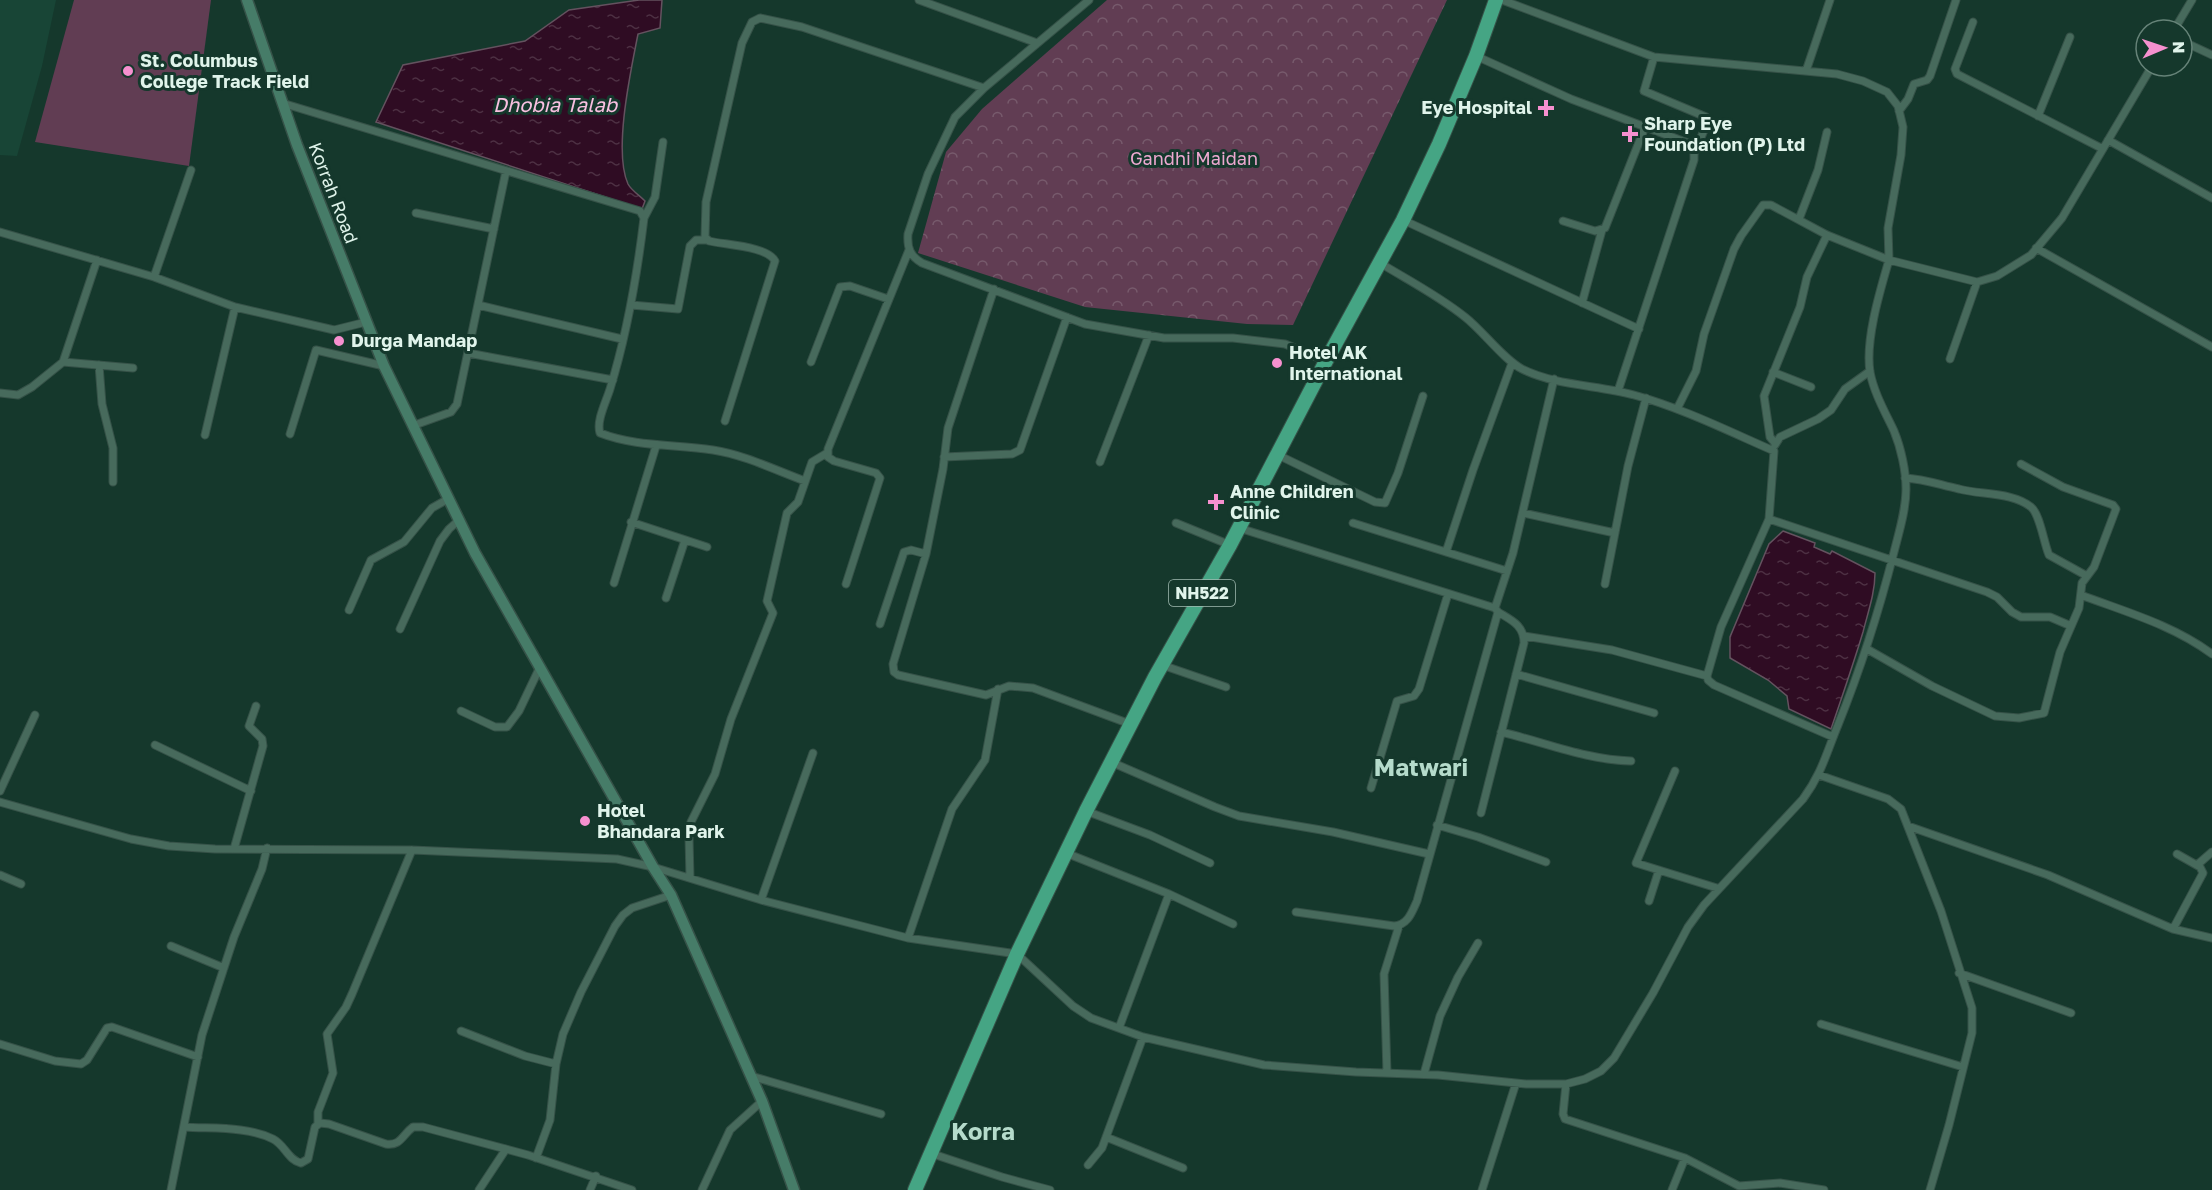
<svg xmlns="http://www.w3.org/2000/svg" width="2212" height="1190" viewBox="0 0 2212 1190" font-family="'Golos Text',sans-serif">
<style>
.built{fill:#184536}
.park{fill:url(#park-crowns)}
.pitch{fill:#613d53}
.water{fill:url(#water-ripples);stroke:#64525f;stroke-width:1.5}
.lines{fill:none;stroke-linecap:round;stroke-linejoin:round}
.street-casing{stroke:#365248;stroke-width:9}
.secondary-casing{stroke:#365248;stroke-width:13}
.highway-casing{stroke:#365248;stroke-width:16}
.street{stroke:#476a5c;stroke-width:7}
.secondary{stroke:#467c68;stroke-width:10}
.highway{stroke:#45a584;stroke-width:14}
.poi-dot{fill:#f690cf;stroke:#15382c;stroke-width:2}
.labels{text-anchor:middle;stroke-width:6;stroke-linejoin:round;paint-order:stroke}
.shield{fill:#15382c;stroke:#a3bcb2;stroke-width:1.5}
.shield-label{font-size:16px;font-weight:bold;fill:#e0f4eb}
.poi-label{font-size:18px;font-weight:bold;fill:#e0f4eb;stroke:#15382c;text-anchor:start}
.park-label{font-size:18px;fill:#eda8d0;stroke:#15382c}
.street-label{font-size:18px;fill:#e0f4eb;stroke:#15382c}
.water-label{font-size:20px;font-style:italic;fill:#fac1e2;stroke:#15382c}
.district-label{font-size:24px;font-weight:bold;fill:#b5dbcb;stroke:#15382c}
</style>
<defs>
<pattern id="park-crowns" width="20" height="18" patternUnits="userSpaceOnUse" patternTransform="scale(1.5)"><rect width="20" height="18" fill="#613d53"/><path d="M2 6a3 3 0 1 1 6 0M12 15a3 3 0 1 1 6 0" fill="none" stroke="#775a6c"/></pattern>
<pattern id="water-ripples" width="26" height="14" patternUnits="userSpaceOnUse" patternTransform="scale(1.5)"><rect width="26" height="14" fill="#2f0c23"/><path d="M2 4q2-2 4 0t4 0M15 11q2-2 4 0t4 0" fill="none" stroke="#4d3043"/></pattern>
</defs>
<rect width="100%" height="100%" fill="#15382c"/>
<path class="built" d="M0 0H56L42 66 17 156 0 155Z"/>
<path class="park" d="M1107 0H1447L1293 325 1247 324 1085 307 918 253 946 152 982 109Z"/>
<path class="pitch" d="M74 0H211L189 166 35 142Z"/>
<path class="water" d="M639 0H662L660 28 638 34C631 70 613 151 628 184 631 190 640 196 645 201L642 209 376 122 403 65 525 41 569 10Z
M1783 531 1815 543 1814 547 1830 554 1832 551 1875 573C1875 593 1868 612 1863 632 1853 665 1842 697 1831 729L1789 709 1787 696 1768 680 1730 658V637L1769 544Z"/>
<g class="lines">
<g class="street-casing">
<path id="street" d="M919 0 1037 43
M1089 0 984 88 955 117 928 174 908 234C907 248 910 256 922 263L1085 324 1164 338H1233L1285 344 1326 361
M1502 0 1654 57 1837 74 1863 81 1887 92 1898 106 1903 127 1901 155 1888 228 1889 260 1827 235 1771 205H1763L1741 236 1734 249 1704 334 1696 371 1677 409
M1973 22 1955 69 1957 74 2103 149
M2174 30 2192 0
M2182 41 2212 55
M1476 56 1571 99 1688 143 1694 149V160L1618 391
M1654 57 1644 91 1706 117 1707 123 1695 152
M1806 71 1830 0
M282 103 640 211 644 218C637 276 627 334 610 389 606 402 596 421 600 433 636 447 675 444 713 450 745 455 775 470 805 481
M1899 111 1908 99 1914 84 1927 80 1930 76 1956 0
M2038 116 2070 37
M2108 140 2212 198
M416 213 494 229
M644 218 655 197 663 142
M1799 219 1818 170 1827 132
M1403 220 1639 329
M1563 221 1595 231 1605 228 1645 127
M0 232 154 277 235 307 334 330 366 322
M2036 248 2212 347
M1380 263C1408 280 1439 296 1465 317 1483 331 1503 359 1522 369 1556 386 1598 385 1634 395 1682 408 1728 431 1774 451L1769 519 1721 627 1707 676 1708 680 1714 685 1833 737
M154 277 191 170
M994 289 948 428 943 469 926 554 893 664 894 672 898 675 986 695 1009 686 1033 688 1130 724
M1582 303 1602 230
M478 305 622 339
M631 305 678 309 690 246 696 240H706
M468 353 613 380
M1950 359 1977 282
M63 362 133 368
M811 362 840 287 850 286 888 299
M99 365 102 404 113 448V482
M1773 372 1811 387
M0 393 18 395 32 387 63 362 97 260
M725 421 775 261C767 246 725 245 709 241L705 237 706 202 742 43 752 22 760 18 802 27 984 88
M412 426 451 412 457 404 506 171
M290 434 316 350 384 366
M205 435 235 307
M1775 443 1770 437 1764 396 1800 307 1807 277 1827 235
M1775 445 1780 437 1818 419 1831 410 1845 389 1870 371
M1278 455 1375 502 1385 503 1398 473 1423 396
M944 457 1012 454 1020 450 1067 317
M1100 462 1149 335
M1905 478C1925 479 1940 485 1959 489 1981 495 2013 492 2031 507 2040 514 2044 544 2049 555L2087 576
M1523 513 1615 533
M1769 519 1987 592 1997 597 2012 612 2021 617H2050L2071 626
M631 522 707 547
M1176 523 1230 545
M1353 523 1507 571
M1239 528 1495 608 1498 612 1417 901C1412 912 1408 925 1394 926L1296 912
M1446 552 1473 470 1512 363
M614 583 656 446
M846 584 880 478 876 473 834 461 828 457V449L909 250
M1605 584 1628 466 1646 398
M2081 595C2126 612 2173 625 2212 654
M666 598 685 540
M1495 608 1513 553 1554 379
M349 610 371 560 404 542 432 508 448 499
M880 624 904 552 911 550 926 554
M400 629 440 541 449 529 459 520
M1524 636 1612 650 1707 676
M1867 649 1932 686 1995 716 2019 718 2044 713 2060 652 2079 608 2082 583 2094 567 2116 509 2113 505 2063 487 2021 464
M1162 665 1226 687
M1516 674 1654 713
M461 711 495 727H507L519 711 540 667
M1501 732C1544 742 1587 760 1631 761
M155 745 251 791
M1111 762 1215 807 1239 816 1333 832 1429 854
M1675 771 1636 863 1717 888
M1819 775 1888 799 1901 809 1941 911 1972 1008V1033L1949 1125 1930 1190
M1371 788 1397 701 1414 696 1419 689 1448 594
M0 791 35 715
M0 802 131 839 169 846 215 849 412 850 617 859 653 867 761 900 908 938 1017 954 1073 1006 1091 1018 1143 1037 1264 1065 1356 1072 1438 1075 1526 1084H1566L1585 1079 1601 1071 1614 1058 1653 993 1688 927 1704 905 1803 799C1822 773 1826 754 1838 725 1861 668 1879 611 1894 552 1899 532 1906 510 1906 489 1906 471 1901 448 1894 431 1885 412 1874 393 1870 372 1865 340 1880 291 1889 260L1977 282 1997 276 2031 255 2062 218 2152 66
M1086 811 1150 835 1210 863
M1481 813 1524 643C1524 625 1511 620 1498 612
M1437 825 1478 837 1546 862
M1908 826 2048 875 2173 929 2212 938
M234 849 263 746 262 739 249 726 256 706
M1066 853 1169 894 1233 924
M2197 865 2212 852
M0 875 21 884
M690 878 689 837 691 822 715 774 731 719 773 613 767 601 787 513 798 502 812 462 827 453
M761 900 813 753
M1649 901 1659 870
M2173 929 2203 873 2200 867 2177 854
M908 938 952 809 985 760 998 689
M171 946 224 968
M1959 973 2071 1013
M1821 1024 1963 1067
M1119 1028 1169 894
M461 1031 525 1056 556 1064
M0 1044 55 1061 81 1064 87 1060 107 1028 112 1027 198 1057
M1387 1073 1384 974 1399 926
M1424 1074 1440 1016 1458 977 1478 943
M751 1076 881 1114
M1566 1084 1563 1114 1565 1119 1685 1158 1739 1186 1780 1183 1824 1190
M318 1124V1112L333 1073 327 1034 346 1007 352 994 412 850
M184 1127C212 1129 247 1126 273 1139 285 1145 288 1160 301 1163L308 1159 315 1127 320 1123 329 1124 386 1144C401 1146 402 1135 413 1127H423L528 1155 632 1190
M1106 1137 1183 1168
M930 1153 1002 1177 1050 1190
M536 1158 550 1120 556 1064 563 1034 581 992 615 926 623 915 632 908 671 895
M1088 1165 1102 1148 1143 1037
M171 1190 202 1035 234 937 262 869 267 848
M479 1190 506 1149
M590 1190 596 1176
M702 1190 730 1130 762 1101
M1482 1190 1516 1083
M1672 1190 1685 1158"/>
</g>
<g class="secondary-casing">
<path id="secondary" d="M247 0 297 145 384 366 475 553 653 867 671 895 762 1101 794 1190"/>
</g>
<g class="highway-casing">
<path id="highway" d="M915 1190 1017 954 1086 811 1155 677 1230 545 1326 361 1403 220 1439 144 1476 56 1496 0"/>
</g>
<use href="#street" class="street"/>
<use href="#secondary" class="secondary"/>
<use href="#highway" class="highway"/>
</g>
<g class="poi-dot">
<circle cx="128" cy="71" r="6"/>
<path d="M1543 99h6v6h6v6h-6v6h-6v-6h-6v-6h6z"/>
<path d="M1627 125h6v6h6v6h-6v6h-6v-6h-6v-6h6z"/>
<circle cx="339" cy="341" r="6"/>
<circle cx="1277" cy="363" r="6"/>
<path d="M1213 493h6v6h6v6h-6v6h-6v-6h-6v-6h6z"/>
<circle cx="585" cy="821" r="6"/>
</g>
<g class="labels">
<rect class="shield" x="1169" y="580" width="66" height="26" rx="4.5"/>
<g class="shield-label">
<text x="1202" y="599">NH522</text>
</g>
<g class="poi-label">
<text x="140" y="67">St. Columbus<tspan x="140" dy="21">College Track Field</tspan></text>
<text x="1532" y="114" text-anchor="end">Eye Hospital</text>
<text x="1644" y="130">Sharp Eye<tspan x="1644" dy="21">Foundation (P) Ltd</tspan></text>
<text x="351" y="347">Durga Mandap</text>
<text x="1289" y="359">Hotel AK<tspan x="1289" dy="21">International</tspan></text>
<text x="1230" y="498">Anne Children<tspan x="1230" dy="21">Clinic</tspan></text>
<text x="597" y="817">Hotel<tspan x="597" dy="21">Bhandara Park</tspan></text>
</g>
<g class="park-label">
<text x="1194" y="165">Gandhi Maidan</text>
</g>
<g class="street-label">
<text transform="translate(333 193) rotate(69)" y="6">Korrah Road</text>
</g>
<g class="water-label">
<text x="555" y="112">Dhobia Talab</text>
</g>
<g class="district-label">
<text x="1421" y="776">Matwari</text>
<text x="983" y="1140">Korra</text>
</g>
</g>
<g transform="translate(2164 48) rotate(88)"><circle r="28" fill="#15382c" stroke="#668378" stroke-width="1.5"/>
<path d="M0-4.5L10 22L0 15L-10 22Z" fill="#f690cf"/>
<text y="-9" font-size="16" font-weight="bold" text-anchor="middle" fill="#e0f4eb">N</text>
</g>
</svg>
